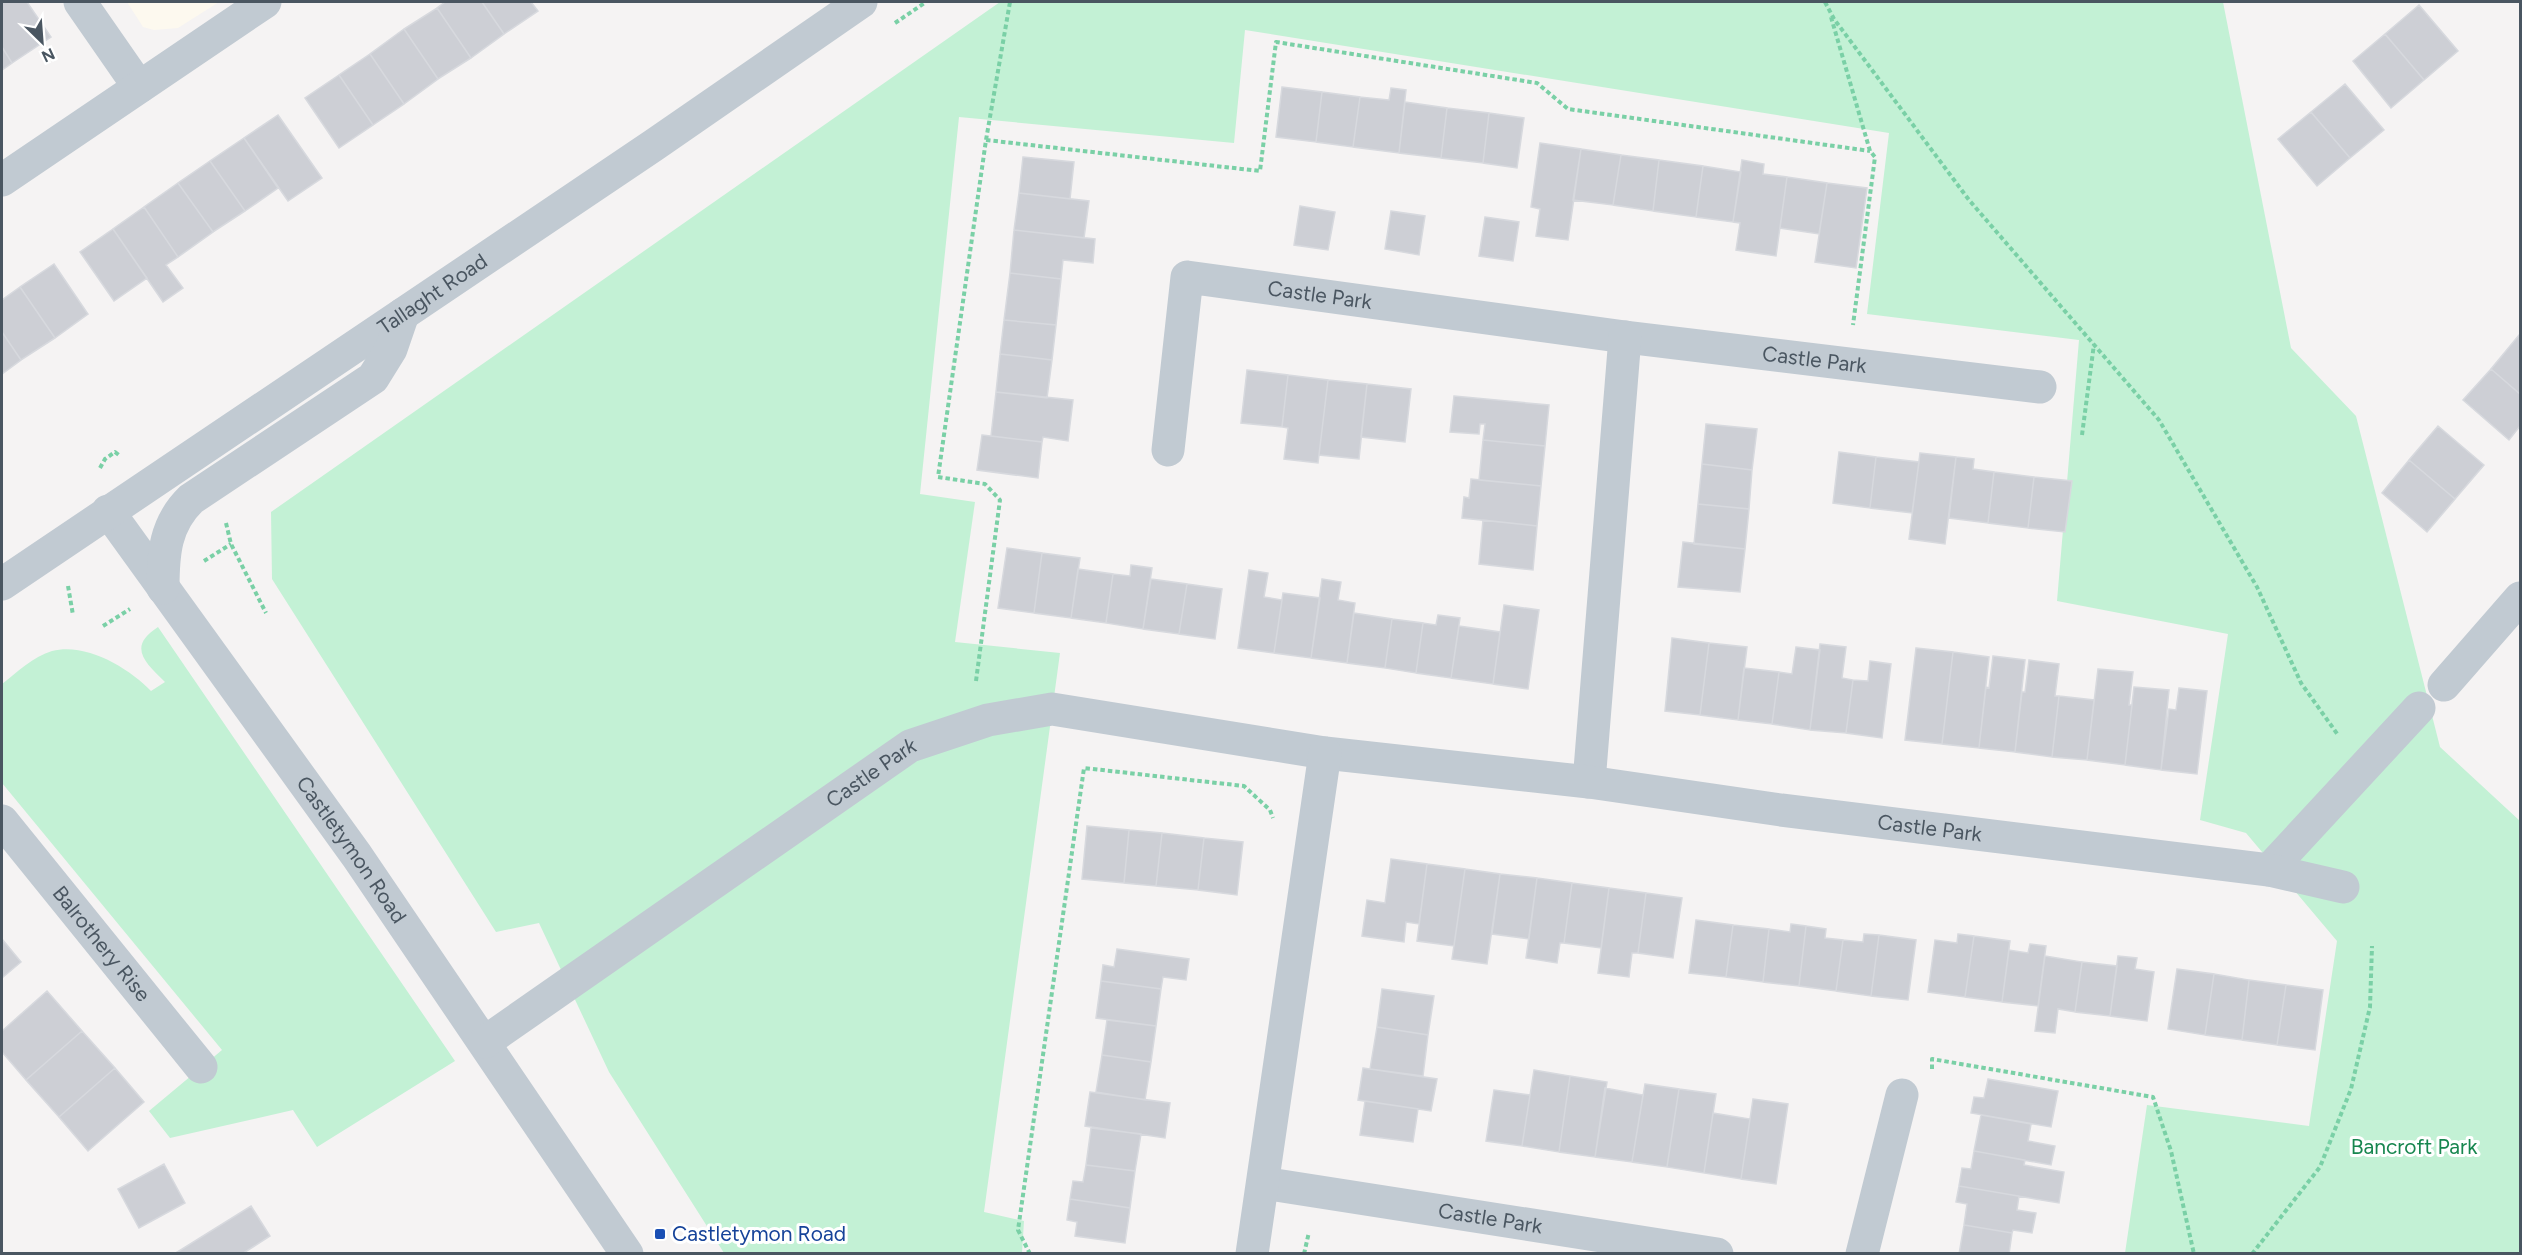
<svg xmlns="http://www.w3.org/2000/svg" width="2522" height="1255" viewBox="0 0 2522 1255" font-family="Figtree,sans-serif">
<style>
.commercial{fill:#fdf9ef}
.green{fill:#c3f1d5}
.building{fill:#cdcfd5;stroke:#d7d9de;stroke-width:1.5}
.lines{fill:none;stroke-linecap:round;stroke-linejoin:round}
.path{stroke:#7ad0a6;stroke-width:4;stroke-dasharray:4.5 3;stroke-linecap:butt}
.minor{stroke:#c1cad2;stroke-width:33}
.transit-dot{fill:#1a4fb4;stroke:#fff;stroke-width:2}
.labels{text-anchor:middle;stroke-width:6;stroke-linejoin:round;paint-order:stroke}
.street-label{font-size:21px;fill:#4a5661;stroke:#fff}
.park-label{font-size:21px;fill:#17864f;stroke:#fff}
.transit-label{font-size:21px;fill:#164399;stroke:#fff;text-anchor:start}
</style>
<rect width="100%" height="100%" fill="#f5f3f3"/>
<path class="commercial" d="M127 2H219L178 28 154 30 143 27Z"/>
<path class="green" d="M1000 2H2223L2291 348 2356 416 2440 747 2520 821V1253H2125L2147 1105 2309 1126 2337 941 2246 833 2200 820 2228 634 2057 601 2079 340 1867 314 1889 133 1245 30 1234 143 959 117 920 494 975 502 955 642 1060 653 984 1212 1024 1221 1022 1253H724L609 1072 539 923 496 932 272 579 271 512Z
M158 627 455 1061 317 1147 293 1110 170 1138 149 1111 222 1050 2 783V684C16 673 34 656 52 651 86 642 129 668 151 691L165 682C145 662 127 647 158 627Z"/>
<path class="building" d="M2 2H27L51 37 12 63 2 47Z
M445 2H482L504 34 471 58 437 8Z
M482 2H531L538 11 504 34Z
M2419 5 2458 51 2424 80 2385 34Z
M437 8 471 58 438 79 404 29Z
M404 29 438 79 404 104 370 54Z
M2385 34 2424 80 2391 108 2353 61Z
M2 47 12 63 2 70Z
M370 54 404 104 373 125 339 75Z
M339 75 373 125 339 148 305 98Z
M2345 84 2384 130 2350 158 2311 112Z
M1282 87 1322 92 1316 142 1276 137Z
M1391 88 1406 90 1399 153 1353 147 1360 97 1389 100Z
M1322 92 1360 97 1353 147 1316 142Z
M1405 102 1447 108 1441 158 1399 153Z
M1447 108 1489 113 1483 163 1441 158Z
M2311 112 2350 158 2317 186 2278 139Z
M1489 113 1524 118 1517 168 1483 163Z
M278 115 322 178 288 201 244 138Z
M244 138 278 188 245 211 210 161Z
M1540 143 1581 149 1568 240 1536 236 1540 209 1531 207Z
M1581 149 1621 155 1613 205 1573 200Z
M1621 155 1659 160 1653 211 1613 205Z
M1023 157 1074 162 1070 199 1019 193Z
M1659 160 1703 166 1696 217 1653 211Z
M1742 160 1764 164 1763 174 1787 177 1776 256 1736 250 1740 223 1733 222Z
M210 161 245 211 213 232 178 183Z
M1703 166 1741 172 1733 222 1696 217Z
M1787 177 1827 183 1819 234 1780 228Z
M178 183 213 232 178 257 144 207Z
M1827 183 1867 188 1856 268 1815 262Z
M1019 193 1089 201 1084 238 1014 230Z
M1300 206 1335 212 1328 250 1294 245Z
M144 207 178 257 166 265 183 288 163 302 113 229Z
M1391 211 1425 216 1419 255 1385 249Z
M1485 217 1519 222 1513 261 1479 256Z
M113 229 147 278 114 301 80 252Z
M1014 230 1095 239 1093 263 1063 260 1061 279 1010 273Z
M54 264 88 314 55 338 20 287Z
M1010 273 1061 279 1056 325 1004 320Z
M20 287 55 338 21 360 2 332V300Z
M1004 320 1056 325 1052 360 1000 354Z
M2 332 21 360 2 374Z
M2519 335 2520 336V394L2491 369Z
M1000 354 1052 360 1047 398 996 392Z
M2491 369 2520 394V426L2509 440 2463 400Z
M1247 370 1288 375 1282 427 1241 423Z
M1288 375 1328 380 1318 463 1284 459 1288 428 1282 427Z
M1328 380 1367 384 1359 459 1319 455Z
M1367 384 1411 389 1405 442 1361 437Z
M996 392 1073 400 1068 441 1043 437 1042 442 991 436Z
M1454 396 1549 405 1545 446 1483 440 1485 424H1480L1479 434 1450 432Z
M1706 424 1757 429 1752 470 1702 464Z
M2438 426 2484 465 2455 499 2409 460Z
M982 435 1042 442 1038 478 977 470Z
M1483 440 1545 446 1541 486 1479 480Z
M1839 452 1876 457 1870 508 1833 503Z
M1920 453 1956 457 1945 544 1909 539Z
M1876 457 1919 462 1912 513 1870 508Z
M1956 457 1974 459 1973 469 1994 472 1988 523 1949 518Z
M2409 460 2455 499 2427 532 2382 493Z
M1702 464 1752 470 1749 509 1698 504Z
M1994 472 2034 477 2028 528 1988 523Z
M2034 477 2072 481 2065 532 2028 528Z
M1471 479 1541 486 1537 526 1462 518 1464 497 1469 498Z
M1698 504 1749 509 1745 549 1694 544Z
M1483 520 1537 526 1533 570 1479 564Z
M1683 542 1745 549 1740 592 1678 587Z
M1007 548 1042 553 1034 613 998 608Z
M1042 553 1080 558 1071 618 1034 613Z
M1131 565 1152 568 1143 629 1106 623 1113 574 1130 576Z
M1078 569 1113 574 1106 623 1071 618Z
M1249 570 1268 573 1264 597 1282 600 1274 653 1238 648Z
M1151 579 1187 584 1179 634 1143 629Z
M1322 579 1341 582 1338 600 1355 603 1347 663 1311 658Z
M1187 584 1222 589 1215 639 1179 634Z
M1283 593 1320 598 1311 658 1274 653Z
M1504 605 1539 610 1528 689 1493 684Z
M1354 613 1392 619 1385 668 1347 663Z
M1438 615 1460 618 1451 678 1416 673 1423 623 1436 625Z
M1392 619 1423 623 1416 673 1385 668Z
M1459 626 1500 632 1493 684 1451 678Z
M1672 638 1709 643 1700 715 1665 711Z
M1709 643 1747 647 1738 720 1700 715Z
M1820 644 1846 647 1842 678 1853 680 1846 733 1810 730Z
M1796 647 1820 650 1810 730 1772 724 1779 672 1792 674Z
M1916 648 1953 652 1942 744 1905 740Z
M1953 652 1989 657 1979 748 1942 744Z
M1993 656 2025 660 2015 752 1979 748 1986 687 1989 688Z
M2029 660 2059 664 2055 696H2059L2052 757 2015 752 2022 692H2025Z
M1870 661 1891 664 1882 738 1846 733 1853 680 1868 681Z
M1744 668 1779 672 1772 724 1738 720Z
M2098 669 2133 672 2129 705H2132L2125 765 2087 760Z
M2134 687 2169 690 2161 770 2125 765Z
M2179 688 2207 691 2197 774 2161 770 2169 709 2176 710Z
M2059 696 2094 700 2087 760 2052 757Z
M1087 826 1129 830 1124 883 1082 879Z
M1129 830 1162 833 1156 886 1124 883Z
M1162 833 1204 838 1198 890 1156 886Z
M1204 838 1243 842 1237 895 1198 890Z
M1391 859 1427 864 1419 924 1406 922 1404 942 1362 936 1367 900 1385 903Z
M1427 864 1465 869 1454 946 1417 941Z
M1465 869 1500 874 1487 964 1452 959Z
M1500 874 1537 878 1529 939 1492 934Z
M1537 878 1572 883 1564 943H1560L1557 963 1526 958Z
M1572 883 1609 888 1601 948 1564 943Z
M1609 888 1646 893 1638 953H1632L1629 977 1598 973Z
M1646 893 1682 898 1673 958 1638 953Z
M1696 920 1733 925 1726 977 1689 973Z
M1791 924 1806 926 1799 986 1763 982 1769 929 1790 932Z
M1733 925 1769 929 1763 982 1726 977Z
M1806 926 1826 929 1825 938 1843 940 1836 991 1799 986Z
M1864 934 1879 935 1871 996 1836 991 1843 940 1863 942Z
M1958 934 1974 936 1965 997 1928 992 1935 940 1957 943Z
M1879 935 1916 940 1908 1000 1871 996Z
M1974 936 2010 941 2002 1002 1965 997Z
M2 939 21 962 2 978Z
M2030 944 2046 946 2038 1006 2002 1002 2009 950 2028 953Z
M1117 949 1189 959 1186 980 1163 977 1161 989 1101 981 1103 965 1114 967Z
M2045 956 2082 962 2075 1012 2058 1009 2055 1033 2035 1031Z
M2118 956 2137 958 2135 969 2154 972 2147 1021 2110 1016Z
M2082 962 2117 966 2110 1016 2075 1012Z
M2177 969 2214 974 2205 1035 2168 1029Z
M2214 974 2249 980 2242 1040 2205 1035Z
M2249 980 2286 985 2277 1045 2242 1040Z
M1101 981 1161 989 1156 1026 1096 1018Z
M2286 985 2323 990 2315 1050 2277 1045Z
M1382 989 1434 996 1428 1035 1377 1027Z
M47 991 82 1031 26 1080 2 1052V1031Z
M1107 1020 1156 1026 1151 1062 1102 1055Z
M1377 1027 1428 1035 1423 1076 1370 1069Z
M82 1031 115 1068 59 1117 26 1080Z
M1102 1055 1151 1062 1145 1100 1096 1092Z
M115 1068 144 1102 88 1151 59 1117Z
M1363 1068 1437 1079 1431 1111 1358 1100Z
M1534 1070 1570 1076 1559 1152 1522 1146Z
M1570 1076 1607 1082 1595 1157 1559 1152Z
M1988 1079 2058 1091 2051 1127 1971 1113 1974 1097 1984 1098Z
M1645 1084 1679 1089 1667 1167 1632 1162Z
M1605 1088 1643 1095 1632 1162 1595 1157Z
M1679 1089 1716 1094 1704 1173 1667 1167Z
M1494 1090 1530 1095 1522 1146 1486 1141Z
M1090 1092 1170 1103 1165 1138 1085 1126Z
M1753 1099 1788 1104 1776 1184 1741 1179Z
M1365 1101 1418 1109 1413 1142 1360 1135Z
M1713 1113 1750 1119 1741 1179 1704 1173Z
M1981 1115 2031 1124 2028 1141 2055 1146 2051 1165 1974 1151Z
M1091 1128 1141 1134 1135 1171 1086 1165Z
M1974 1151 2025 1160 2024 1165 2064 1172 2059 1203 1959 1186 1962 1168 1971 1169Z
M164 1164 185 1203 139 1228 118 1189Z
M1086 1165 1135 1171 1130 1208 1070 1199 1073 1181 1083 1182Z
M1959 1186 2019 1196 2017 1210 2036 1213 2032 1233 2013 1230 2012 1233 1964 1225 1967 1204 1956 1202Z
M1070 1199 1130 1208 1125 1243 1075 1236 1077 1222 1067 1220Z
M251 1206 270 1236 242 1254H174Z
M1964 1225 2012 1233 2009 1254H1959Z"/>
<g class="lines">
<path class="path" d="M1825 2 1834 19 1969 200 2159 420 2257 587 2301 683 2338 735
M1831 17 1870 151 1875 157 1853 325
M895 23 926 2
M986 140 1260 171 1276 42 1537 83 1568 109 1870 151
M2082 435 2094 344
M100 468 105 459 115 452 120 456
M226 523 231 544 266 613
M204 561 231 544
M68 586 73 615
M103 626 130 609
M976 681 1000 500 985 484 938 477 986 140 1010 2
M1932 1069V1059L2153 1097 2171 1151 2194 1254
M1030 1254 1018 1230 1084 768 1244 786 1270 810 1273 818
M1304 1254 1309 1232
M2252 1254 2320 1167 2351 1089 2370 1007 2372 946"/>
<g class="minor">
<path d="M80 2 139 87"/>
<path d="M2 180 265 2"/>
<path id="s1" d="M1168 450 1187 277 1625 337 2040 387"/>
<path id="s2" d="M108 511 357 856 627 1254"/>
<path id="s3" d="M2 584 654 145 861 2"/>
<path d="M163 588C163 554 165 524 191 499L373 378 391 349 403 314"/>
<path d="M2444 685 2520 598"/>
<path d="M1589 782 1625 337"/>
<path id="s4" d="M2 821 201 1067"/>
<path d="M2269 870 2419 708"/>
<path id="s5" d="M485 1042 910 746 988 720 1052 709 1325 753 1589 782 1781 810 2269 870 2343 887"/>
<path id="s6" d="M1263 1183 1717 1254"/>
<path d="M1252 1254 1325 753"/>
<path d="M1862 1254 1902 1095"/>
</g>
</g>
<rect class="transit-dot" x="654" y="1228" width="12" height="12" rx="3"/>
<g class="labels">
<g class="street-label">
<text dy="7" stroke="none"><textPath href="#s3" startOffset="519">Tallaght Road</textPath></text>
<text dy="7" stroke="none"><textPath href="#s1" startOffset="308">Castle Park</textPath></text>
<text dy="7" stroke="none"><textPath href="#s1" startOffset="807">Castle Park</textPath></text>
<text dy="7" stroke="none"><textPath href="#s5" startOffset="471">Castle Park</textPath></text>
<text dy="7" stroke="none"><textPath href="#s5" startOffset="1551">Castle Park</textPath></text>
<text dy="7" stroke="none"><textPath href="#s2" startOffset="417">Castletymon Road</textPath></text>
<text dy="7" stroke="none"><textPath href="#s4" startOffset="158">Balrothery Rise</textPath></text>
<text dy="7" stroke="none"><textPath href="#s6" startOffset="230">Castle Park</textPath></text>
</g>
<g class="park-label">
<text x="2414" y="1154">Bancroft Park</text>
</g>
<g class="transit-label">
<text x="672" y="1241">Castletymon Road</text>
</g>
</g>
<rect width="2522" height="1255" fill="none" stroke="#4a5661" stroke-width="6"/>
<g transform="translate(42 42) rotate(155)" stroke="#ffffff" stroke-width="4.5" paint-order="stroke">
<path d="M0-4.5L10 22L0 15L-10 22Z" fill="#4a5661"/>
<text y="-9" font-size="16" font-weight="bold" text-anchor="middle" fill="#4a5661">N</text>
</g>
</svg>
